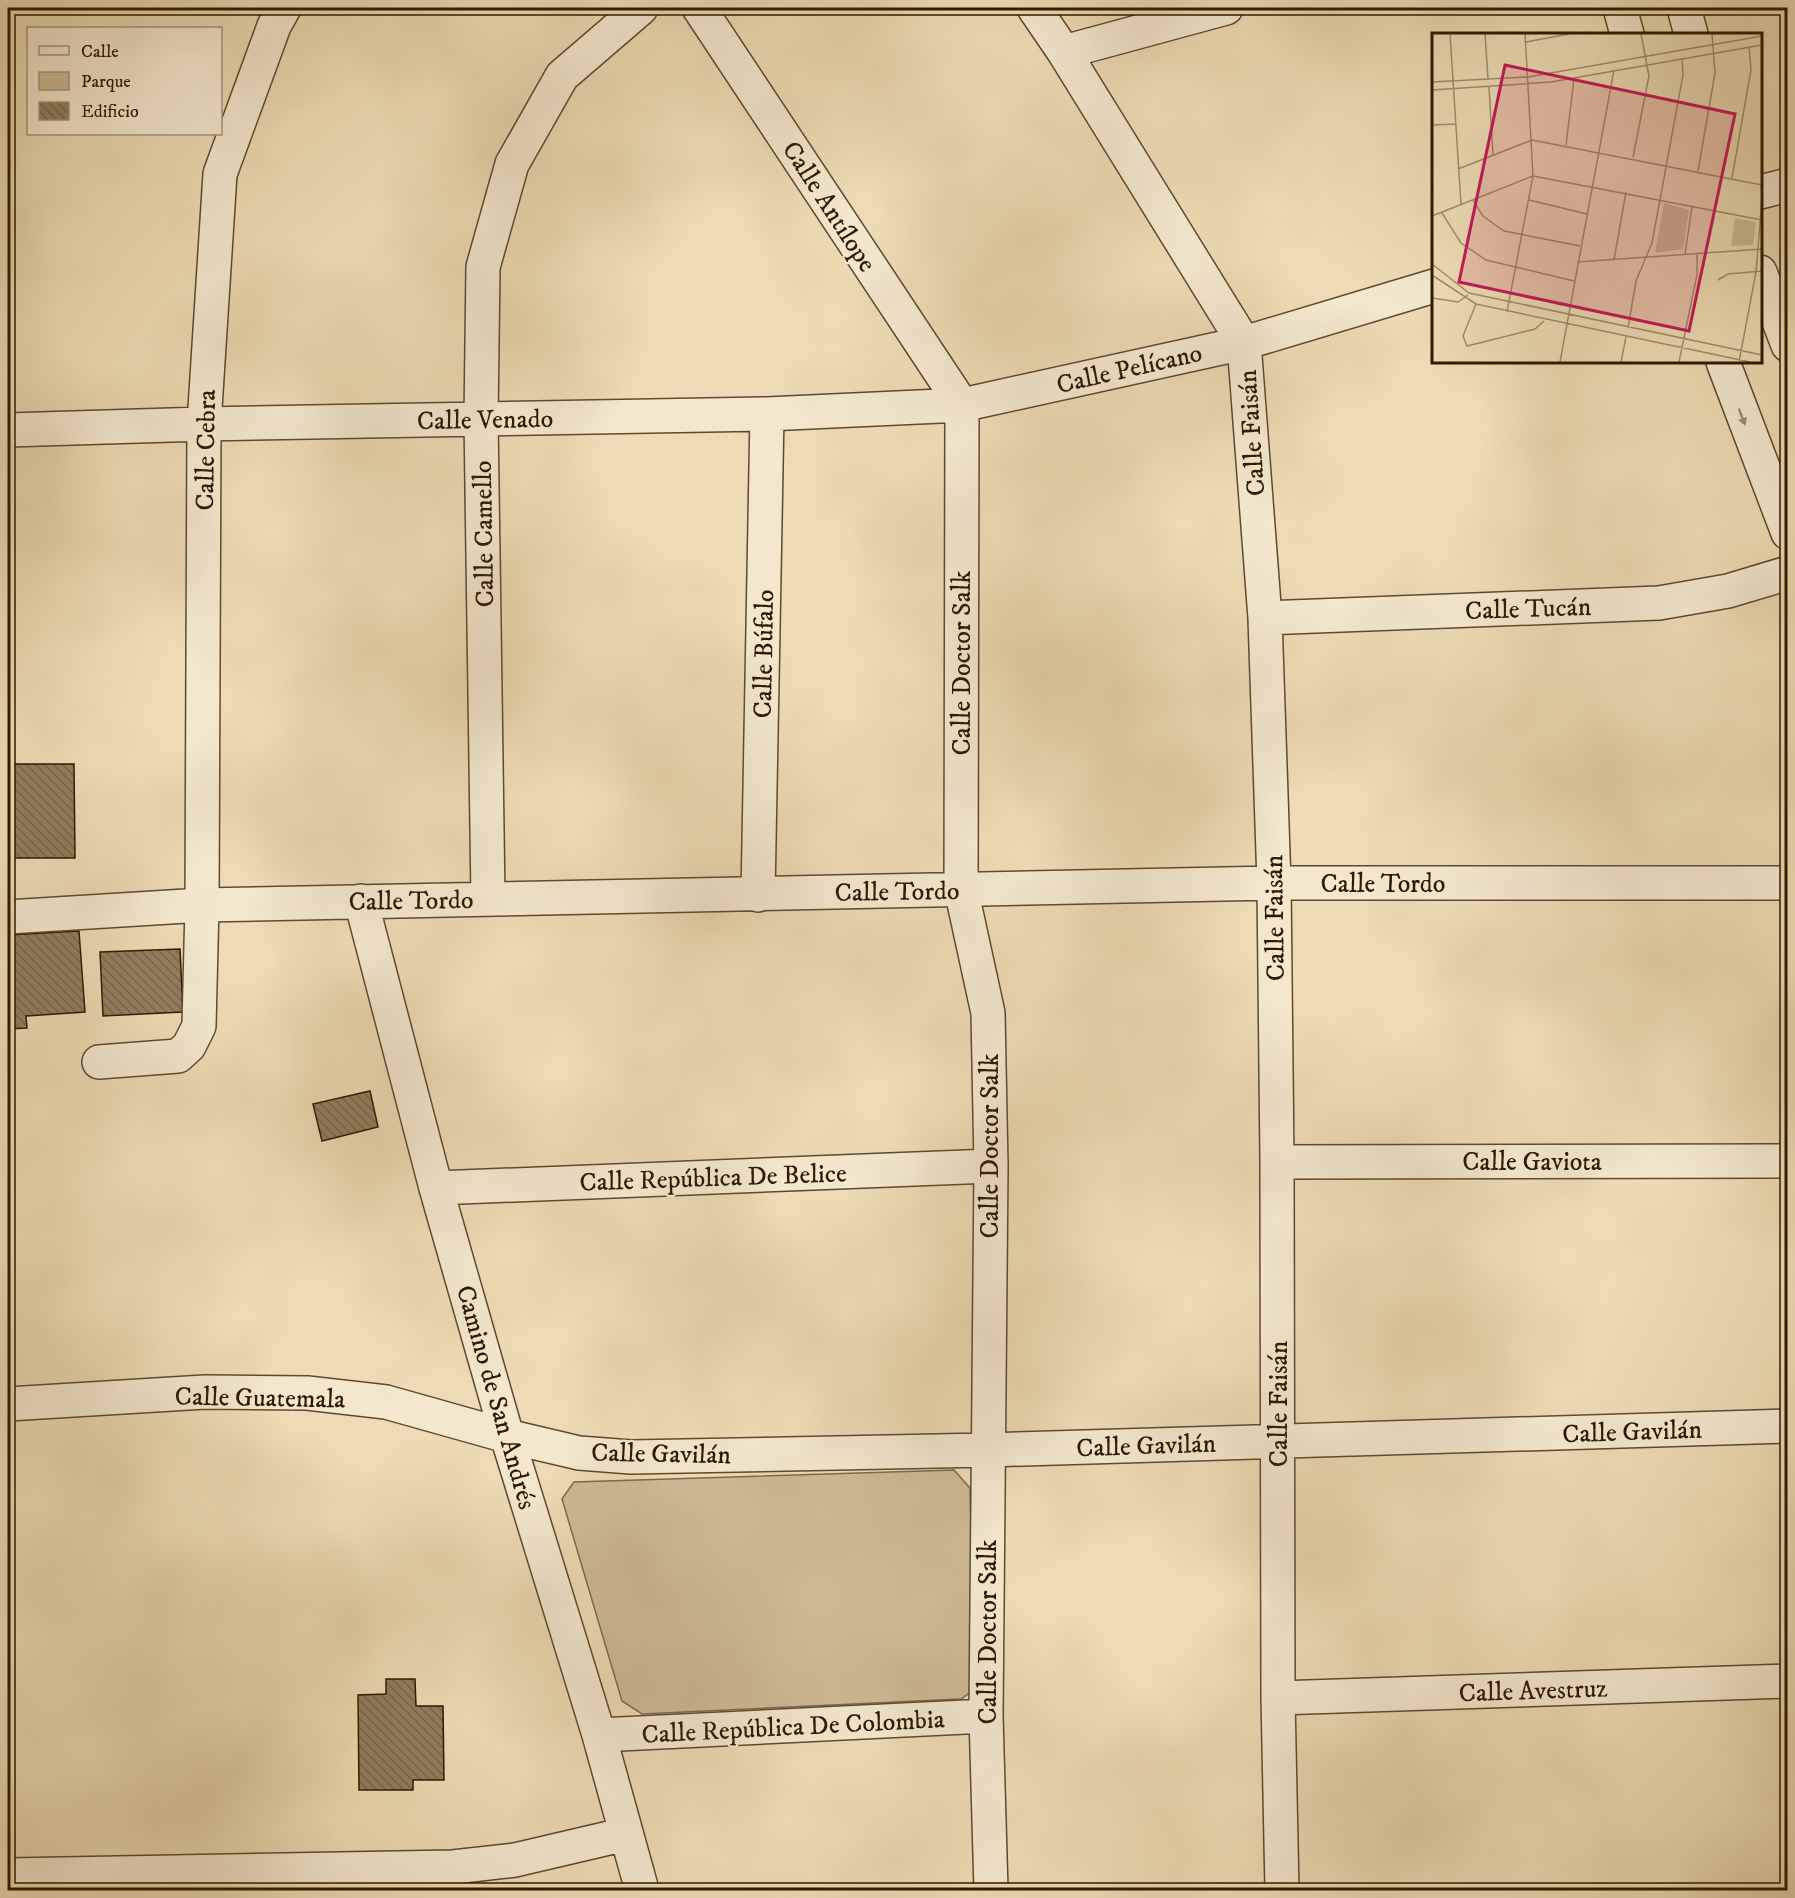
<svg xmlns="http://www.w3.org/2000/svg" width="1795" height="1898" viewBox="0 0 1795 1898" font-family="'IM FELL DW Pica',serif">
<style>
.green{fill:#ccba95;stroke:#7c6a4a;stroke-width:1.5}
.building{fill:url(#building-back-hatch);stroke:#2d1a00;stroke-width:1.5}
.lines{fill:none;stroke-linecap:round;stroke-linejoin:round}
.minor-casing{stroke:#5d4a2d;stroke-width:36}
.minor{stroke:#f3e8ce;stroke-width:33}
.oneway{fill:#9a8b71}
.labels{text-anchor:middle;stroke-width:4.5;stroke-linejoin:round;paint-order:stroke}
.street-label{font-size:26px;fill:#2d1a00;stroke:#f3e8ce}
.inset-road{fill:none;stroke:#a08e6c;stroke-width:1.5}
.view{fill:#c2185b;fill-opacity:0.15;stroke:#c2185b;stroke-width:3}
.inset-edge{fill:none;stroke:#2d1a00;stroke-width:3}
</style>
<defs>
<pattern id="building-back-hatch" width="6" height="6" patternUnits="userSpaceOnUse" patternTransform="scale(1.5)"><rect width="6" height="6" fill="#907e5e"/><path d="M-1 5l2 2M0 0l6 6M5-1l2 2" fill="none" stroke="#76664b"/></pattern>
</defs>
<rect width="100%" height="100%" fill="#ecdbb4"/>
<filter id="stains"><feTurbulence type="fractalNoise" baseFrequency=".00333" numOctaves="4"/><feColorMatrix values="0 0 0 0 .2 0 0 0 0 .09 0 0 0 0 .02 0 0 0 .5 -.17"/></filter>
<radialGradient id="worn" r=".72"><stop offset=".6" stop-color="#630" stop-opacity="0"/><stop offset="1" stop-color="#630" stop-opacity=".3"/></radialGradient>
<path class="green" d="M954 1470 970 1488 975 1689 961 1699 642 1714 622 1701 562 1499 574 1482Z"/>
<path class="building" d="M10 764H74L75 858H11Z
M79 931 85 1012 26 1016 27 1028 8 1029V935Z
M180 949 183 1012 103 1016 100 952Z
M370 1091 378 1127 322 1141 313 1104Z
M386 1679H415L416 1706H443L444 1780H413V1790H359L358 1695 386 1694Z"/>
<g class="lines">
<g class="minor-casing">
<path id="minor" d="M699 8 962 405
M1034 8 1064 52 1244 343 1265 618 1274 883 1277 1162 1278 1698 1282 1890
M1620 8 1627 34
M1684 8 1691 34
M1064 52 1226 8
M1760 192 1788 185
M1760 272 1788 345
M1723 362 1788 533
M962 405 961 889 988 1013 991 1166 986 1716 991 1890
M8 430 204 424 767 414 962 405 1244 343 1434 286
M1265 618 1659 603 1728 591 1788 573
M758 895 767 414
M488 898 481 419 483 267 512 164 562 76 641 8
M361 901 436 1188 507 1436 599 1735 642 1890
M8 917 202 905 1274 883H1788
M99 1062 178 1056 189 1046 199 1026 202 905 204 424 220 174 274 26 284 8
M1277 1162 1788 1161
M436 1188 991 1166
M8 1404 205 1392 307 1393 386 1402 507 1436 579 1453 631 1457 987 1450 1788 1426
M1278 1698 1788 1681
M599 1735 986 1716
M8 1875 453 1867 515 1860 626 1834"/>
</g>
<use href="#minor" class="minor"/>
</g>
<defs><path id="oneway-solid" d="M-6-.8H1V-3.2L6.5 0L1 3.2V.8H-6Z" transform="scale(1.5)"/></defs>
<use class="oneway" href="#oneway-solid" transform="translate(1742 417) rotate(69)"/>
<g class="labels">
<g class="street-label">
<text transform="translate(830 206) rotate(57)" y="9">Calle Antílope</text>
<text transform="translate(1129 368) rotate(-13)" y="9">Calle Pelícano</text>
<text transform="translate(485 419) rotate(-1)" y="9">Calle Venado</text>
<text transform="translate(1251 433) rotate(-94)" y="9">Calle Faisán</text>
<text transform="translate(205 450) rotate(-89)" y="9">Calle Cebra</text>
<text transform="translate(483 534) rotate(-91)" y="9">Calle Camello</text>
<text transform="translate(1528 608) rotate(-2)" y="9">Calle Tucán</text>
<text transform="translate(763 654) rotate(-89)" y="9">Calle Búfalo</text>
<text transform="translate(961 663) rotate(-90)" y="9">Calle Doctor Salk</text>
<text x="1383" y="892">Calle Tordo</text>
<text transform="translate(897 891) rotate(-1)" y="9">Calle Tordo</text>
<text transform="translate(411 900) rotate(-1)" y="9">Calle Tordo</text>
<text transform="translate(1274 918) rotate(-91)" y="9">Calle Faisán</text>
<text transform="translate(989 1146) rotate(-90)" y="9">Calle Doctor Salk</text>
<text x="1532" y="1170">Calle Gaviota</text>
<text transform="translate(713 1177) rotate(-2)" y="9">Calle República De Belice</text>
<text transform="translate(260 1397) rotate(1)" y="9">Calle Guatemala</text>
<text transform="translate(497 1397) rotate(74)" y="9">Camino de San Andrés</text>
<text transform="translate(1278 1404) rotate(-90)" y="9">Calle Faisán</text>
<text transform="translate(1632 1431) rotate(-2)" y="9">Calle Gavilán</text>
<text transform="translate(1146 1445) rotate(-2)" y="9">Calle Gavilán</text>
<text transform="translate(661 1453) rotate(1)" y="9">Calle Gavilán</text>
<text transform="translate(987 1632) rotate(-90)" y="9">Calle Doctor Salk</text>
<text transform="translate(1533 1690) rotate(-2)" y="9">Calle Avestruz</text>
<text transform="translate(793 1726) rotate(-3)" y="9">Calle República De Colombia</text>
</g>
</g>
<g transform="translate(1432 33)">
<rect width="330" height="330" fill="#ecdbb4"/>
<path d="M232 170 257 177 251 216 223 220ZM303 185 324 189 321 212 299 213Z" fill="#ccba95"/>
<path class="inset-road" d="M18 1 29 171M53 1 56 46M94 9 137 1M0 49 96 44 330 3M57 54 61 122M0 57 119 49 330 12M0 92 24 91M134 112 142 46M201 124 217 43 209 1M26 136 100 107 330 152M266 138 283 40 280 1M101 143 330 187M300 145 319 37 317 14M41 167 51 183 72 198 148 213M97 167 155 181M10 180 29 210 54 227 142 248M0 183 101 143M253 221 260 174M182 227 194 159M145 229 330 216M0 231 37 260 330 322M0 242 44 271 318 329M286 247 296 241 330 238M0 265 26 269 36 262M44 271 31 303 35 313 103 296 112 288M75 279 101 143 93 1M196 295 204 248 220 210 251 42 250 25M128 329 182 37M189 329 194 304M247 329 265 242V221M307 329 324 239 330 166"/>
<path class="view" d="M73 32 303 81 257 298 27 249Z"/>
<rect width="330" height="330" class="inset-edge"/>
</g>
<rect width="1795" height="1898" fill="none" stroke="#ecdbb4" stroke-width="30"/>
<rect x="9" y="9" width="1777" height="1880" fill="none" stroke="#2d1a00" stroke-width="3"/>
<rect x="15" y="15" width="1765" height="1868" fill="none" stroke="#2d1a00" stroke-width="1.5"/>
<rect x="27" y="27" width="195" height="108" fill="#f3e8ce" stroke="#a4967c" stroke-width="1.5"/>
<rect x="39" y="46" width="30" height="9" fill="#f3e8ce" stroke="#a4967c" stroke-width="1.5"/>
<text x="81" y="57" font-size="18" fill="#2d1a00">Calle</text>
<rect x="39" y="72" width="30" height="18" fill="#ccba95" stroke="#a4967c" stroke-width="1.5"/>
<text x="81" y="87" font-size="18" fill="#2d1a00">Parque</text>
<rect x="39" y="102" width="30" height="18" fill="url(#building-back-hatch)" stroke="#a4967c" stroke-width="1.5"/>
<text x="81" y="117" font-size="18" fill="#2d1a00">Edificio</text>
<rect width="100%" height="100%" filter="url(#stains)"/>
<rect width="100%" height="100%" fill="url(#worn)"/>
</svg>
